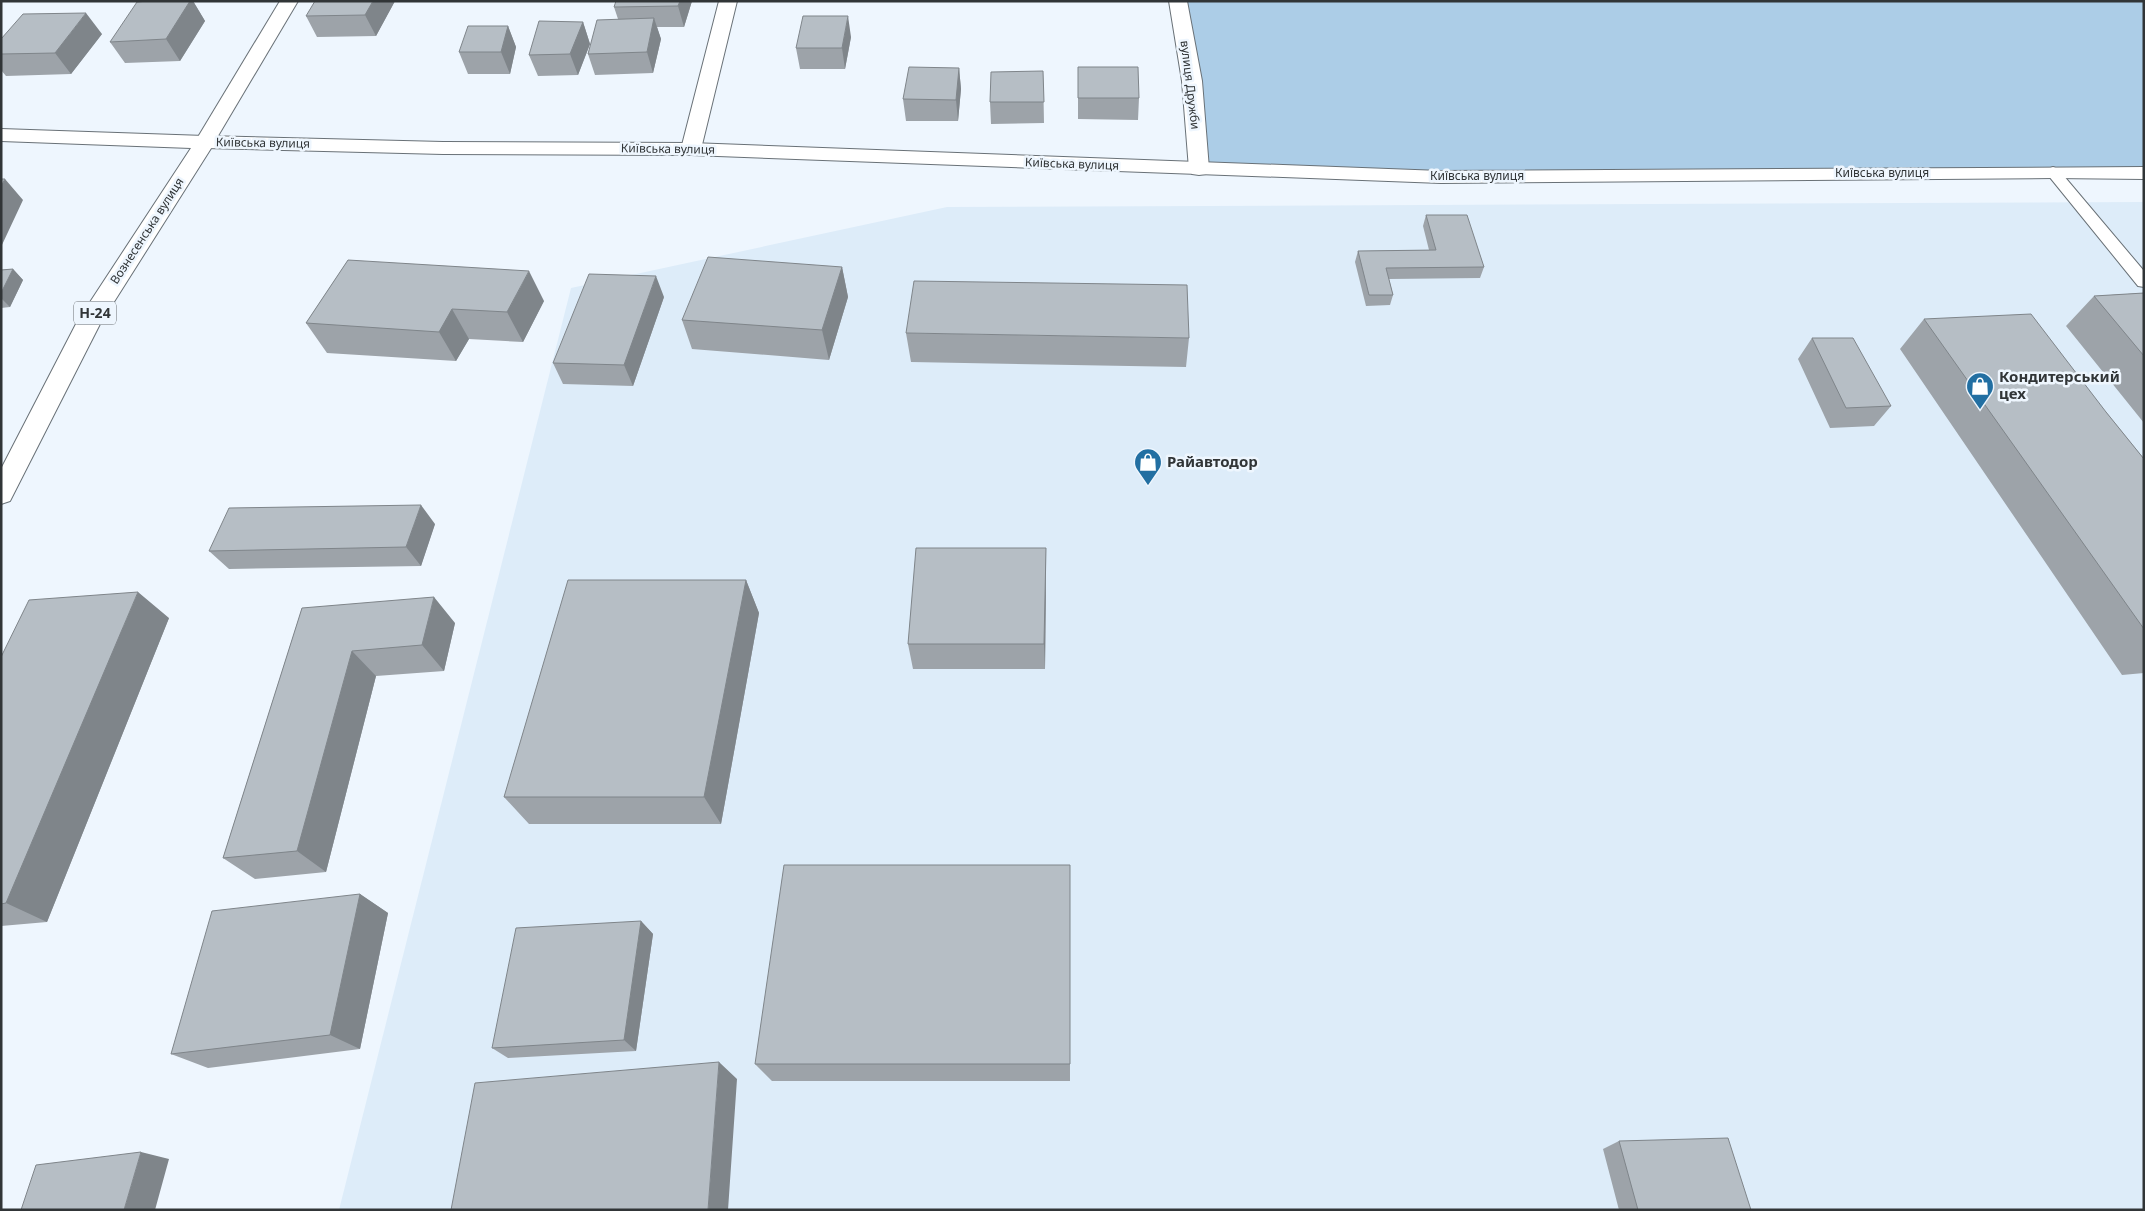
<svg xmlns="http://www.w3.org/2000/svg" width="2145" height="1211" viewBox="0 0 2145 1211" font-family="'Noto Sans',sans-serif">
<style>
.built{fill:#ddecf9}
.green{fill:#accde7}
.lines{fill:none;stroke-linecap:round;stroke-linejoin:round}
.service-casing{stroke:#697177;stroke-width:2}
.minor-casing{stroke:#697177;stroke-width:2}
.tertiary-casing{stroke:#697177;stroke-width:2}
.secondary-casing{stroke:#697177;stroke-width:2}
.primary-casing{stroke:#697177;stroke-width:2}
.service{fill:#fff;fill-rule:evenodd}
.minor{fill:#fff;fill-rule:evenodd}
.tertiary{fill:#fff;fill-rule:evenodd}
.secondary{fill:#fff;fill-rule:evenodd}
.primary{fill:#fff;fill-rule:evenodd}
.wall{fill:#9da3a9}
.shaded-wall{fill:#7f858a}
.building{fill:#b6bec5;stroke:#7f858a}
.labels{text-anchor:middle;stroke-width:5;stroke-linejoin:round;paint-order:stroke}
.far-street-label{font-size:12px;fill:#313537;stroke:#eef6fe}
.shield{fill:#eef6fe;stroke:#6a6f73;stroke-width:1}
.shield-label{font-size:14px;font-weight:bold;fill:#313537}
.poi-label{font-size:15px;font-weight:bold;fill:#313537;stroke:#eef6fe;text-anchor:start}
</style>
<rect width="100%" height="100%" fill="#eef6fe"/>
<path class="built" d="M2144 202V1210H339L571 288 947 207Z"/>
<path class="green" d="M1186 1H2144V173L1441 177 1199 169Z"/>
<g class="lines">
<g class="service-casing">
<path id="service" d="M2053 167 2058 169 2144 271V287L2138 286 2048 175 2045 172 2048 169Z"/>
</g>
<g class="minor-casing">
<path id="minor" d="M719 1H737L701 149 698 153 691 155 684 153 681 149Z
M1169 1H1187L1202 81 1209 169 1206 174 1199 175 1192 174 1189 169 1182 81Z"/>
</g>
<g class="tertiary-casing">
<path id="tertiary" d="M280 1H298L212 146 205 148 198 146 195 142Z"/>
</g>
<g class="secondary-casing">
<path id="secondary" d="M205 136 443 142 691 143 1441 171 2144 167V179L2053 178 1441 183 691 155 443 154 205 148 198 146 195 142 198 138Z"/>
</g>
<g class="primary-casing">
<path id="primary" d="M1 129 205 136 212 138 215 142 100 324 10 501 1 504V469L77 322 191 148 1 141Z"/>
</g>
<use href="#service" class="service"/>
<use href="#minor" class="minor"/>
<use href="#tertiary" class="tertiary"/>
<use href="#secondary" class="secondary"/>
<use href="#primary" class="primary"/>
</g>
<path class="wall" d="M148 1H193L205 21 180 61 125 63 110 42Z
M395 1 376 36 317 37 306 16Z
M692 1 684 27H657L661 39 653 73 595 75 588 54 618 19 614 7Z
M583 22 590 44 578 75 538 76 529 55Z
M508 26 516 47 510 74H468L459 52Z
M102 34 71 74 6 76 1 70V39Z
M851 37 845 69H800L796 48Z
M1078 67 1139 98 1138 120 1078 119Z
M959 68 961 89 958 121H906L903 99Z
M1043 71 1044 123 991 124 990 102Z
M1426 215 1484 267 1480 278 1389 279 1393 295 1390 305 1366 306 1355 262 1358 251 1429 250 1423 226Z
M348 260 544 301 523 342 469 339 456 361 327 353 306 323Z
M842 267 848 297 829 360 692 349 682 320Z
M13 269 23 280 10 307 1 308V270Z
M2144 293V423L2066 326 2094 296Z
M664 297 633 386 563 384 553 363Z
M1924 319 2106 412 2144 459V673L2122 675 1900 349Z
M906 333 1189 338 1186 367 911 362Z
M1812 338 1891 406 1874 426 1830 428 1798 359Z
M435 524 421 566 229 569 209 551Z
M1046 548V575L1045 669H913L908 644Z
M746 580 759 613 721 824H529L504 797Z
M302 608 455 623 444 671 376 676 326 872 255 879 223 858Z
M169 618 47 922 1 926V657Z
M1070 865V1081H772L755 1064Z
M360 894 388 913 360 1049 208 1068 171 1054Z
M641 921 653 934 636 1051 508 1058 492 1048Z
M1619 1141 1751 1210H1619L1603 1149Z"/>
<path class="shaded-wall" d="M190 1H193L205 21 180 61 166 39Z
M373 1H395L376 36 365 15Z
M680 1H692L684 27 678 6Z
M86 13 102 34 71 74 55 53Z
M848 16 851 37 845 69 842 48Z
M654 18 661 39 653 73 647 52Z
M583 22 590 44 578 75 570 54Z
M508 26 516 47 510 74 501 52Z
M959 68 961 89 958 121 956 100Z
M5 179 23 200 1 247V186Z
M842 267 848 297 829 360 822 330Z
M13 269 23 280 10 307 1 298V293Z
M529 271 544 301 523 342 507 312Z
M656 276 664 297 633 386 624 365Z
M452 309 469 339 456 361 439 332Z
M421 505 435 524 421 566 406 547Z
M1046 548V575L1045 669 1044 644Z
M746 580 759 613 721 824 704 797Z
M138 592 169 618 47 922 6 903Z
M434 597 455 623 444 671 422 645Z
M352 651 376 676 326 872 297 851Z
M360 894 388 913 360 1049 330 1035Z
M641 921 653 934 636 1051 624 1040Z
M719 1062 737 1079 728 1210H708Z
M141 1152 169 1159 155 1210H124Z"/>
<path class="building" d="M148 1H190L166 39 110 42 137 2Z
M315 1H373L365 15 306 16Z
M616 1H680L678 6 614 7Z
M86 13 55 53 1 54V39L23 14Z
M803 16H848L842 48H796Z
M654 18 647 52 588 54 597 20Z
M539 21 583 22 570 54 529 55Z
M468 26H508L501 52H459Z
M909 67 959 68 956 100 903 99Z
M1078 67H1138L1139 98H1078Z
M1043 71 1044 102H990L991 72Z
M1 179H5L1 186Z
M1426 215H1467L1484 267 1386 268 1393 295H1369L1358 251 1436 250Z
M708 257 842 267 822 330 682 320Z
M348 260 529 271 507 312 452 309 439 332 306 323Z
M13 269 1 293V270Z
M589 274 656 276 624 365 553 363Z
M914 281 1187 285 1189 338 906 333Z
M2144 293V356L2094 296Z
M2031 314 2106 412 2144 459V629L1924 319Z
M1812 338H1853L1891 406 1846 408Z
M421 505 406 547 209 551 229 508Z
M916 548H1046L1044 644H908Z
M568 580H746L704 797H504Z
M138 592 6 903 1 904V657L29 600Z
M434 597 422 645 352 651 297 851 223 858 302 608Z
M784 865H1070V1064H755Z
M360 894 330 1035 171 1054 212 911Z
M641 921 624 1040 492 1048 516 928Z
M719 1062 708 1210H451L475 1083Z
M1728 1138 1751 1210H1638L1619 1141Z
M141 1152 124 1210H21L36 1165Z"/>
<defs>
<g id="shop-pin" transform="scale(1.4375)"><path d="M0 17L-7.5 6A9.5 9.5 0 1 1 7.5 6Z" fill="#226fa2" stroke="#eef6fe"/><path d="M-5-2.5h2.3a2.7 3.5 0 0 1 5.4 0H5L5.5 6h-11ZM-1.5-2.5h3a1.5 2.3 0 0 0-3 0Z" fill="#fff"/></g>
</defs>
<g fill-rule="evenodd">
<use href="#shop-pin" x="1980" y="386"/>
<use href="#shop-pin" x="1148" y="462"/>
</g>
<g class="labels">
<g class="far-street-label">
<text transform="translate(1190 85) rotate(83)" y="4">вулиця Дружби</text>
<text transform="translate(263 143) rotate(1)" y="4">Київська вулиця</text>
<text transform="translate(668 149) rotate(1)" y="4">Київська вулиця</text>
<text transform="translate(1072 164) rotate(2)" y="4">Київська вулиця</text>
<text x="1882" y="177">Київська вулиця</text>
<text x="1477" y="180">Київська вулиця</text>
<text transform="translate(147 231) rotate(-57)" y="4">Вознесенська вулиця</text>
</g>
<rect class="shield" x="74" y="301.5" width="42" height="23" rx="4"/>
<g class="shield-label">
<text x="95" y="318">Н-24</text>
</g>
<g class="poi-label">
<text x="1999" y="382">Кондитерський<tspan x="1999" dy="17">цех</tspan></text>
<text x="1167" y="467">Райавтодор</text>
</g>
</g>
<rect width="2145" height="1211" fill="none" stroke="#313537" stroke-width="5"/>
</svg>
